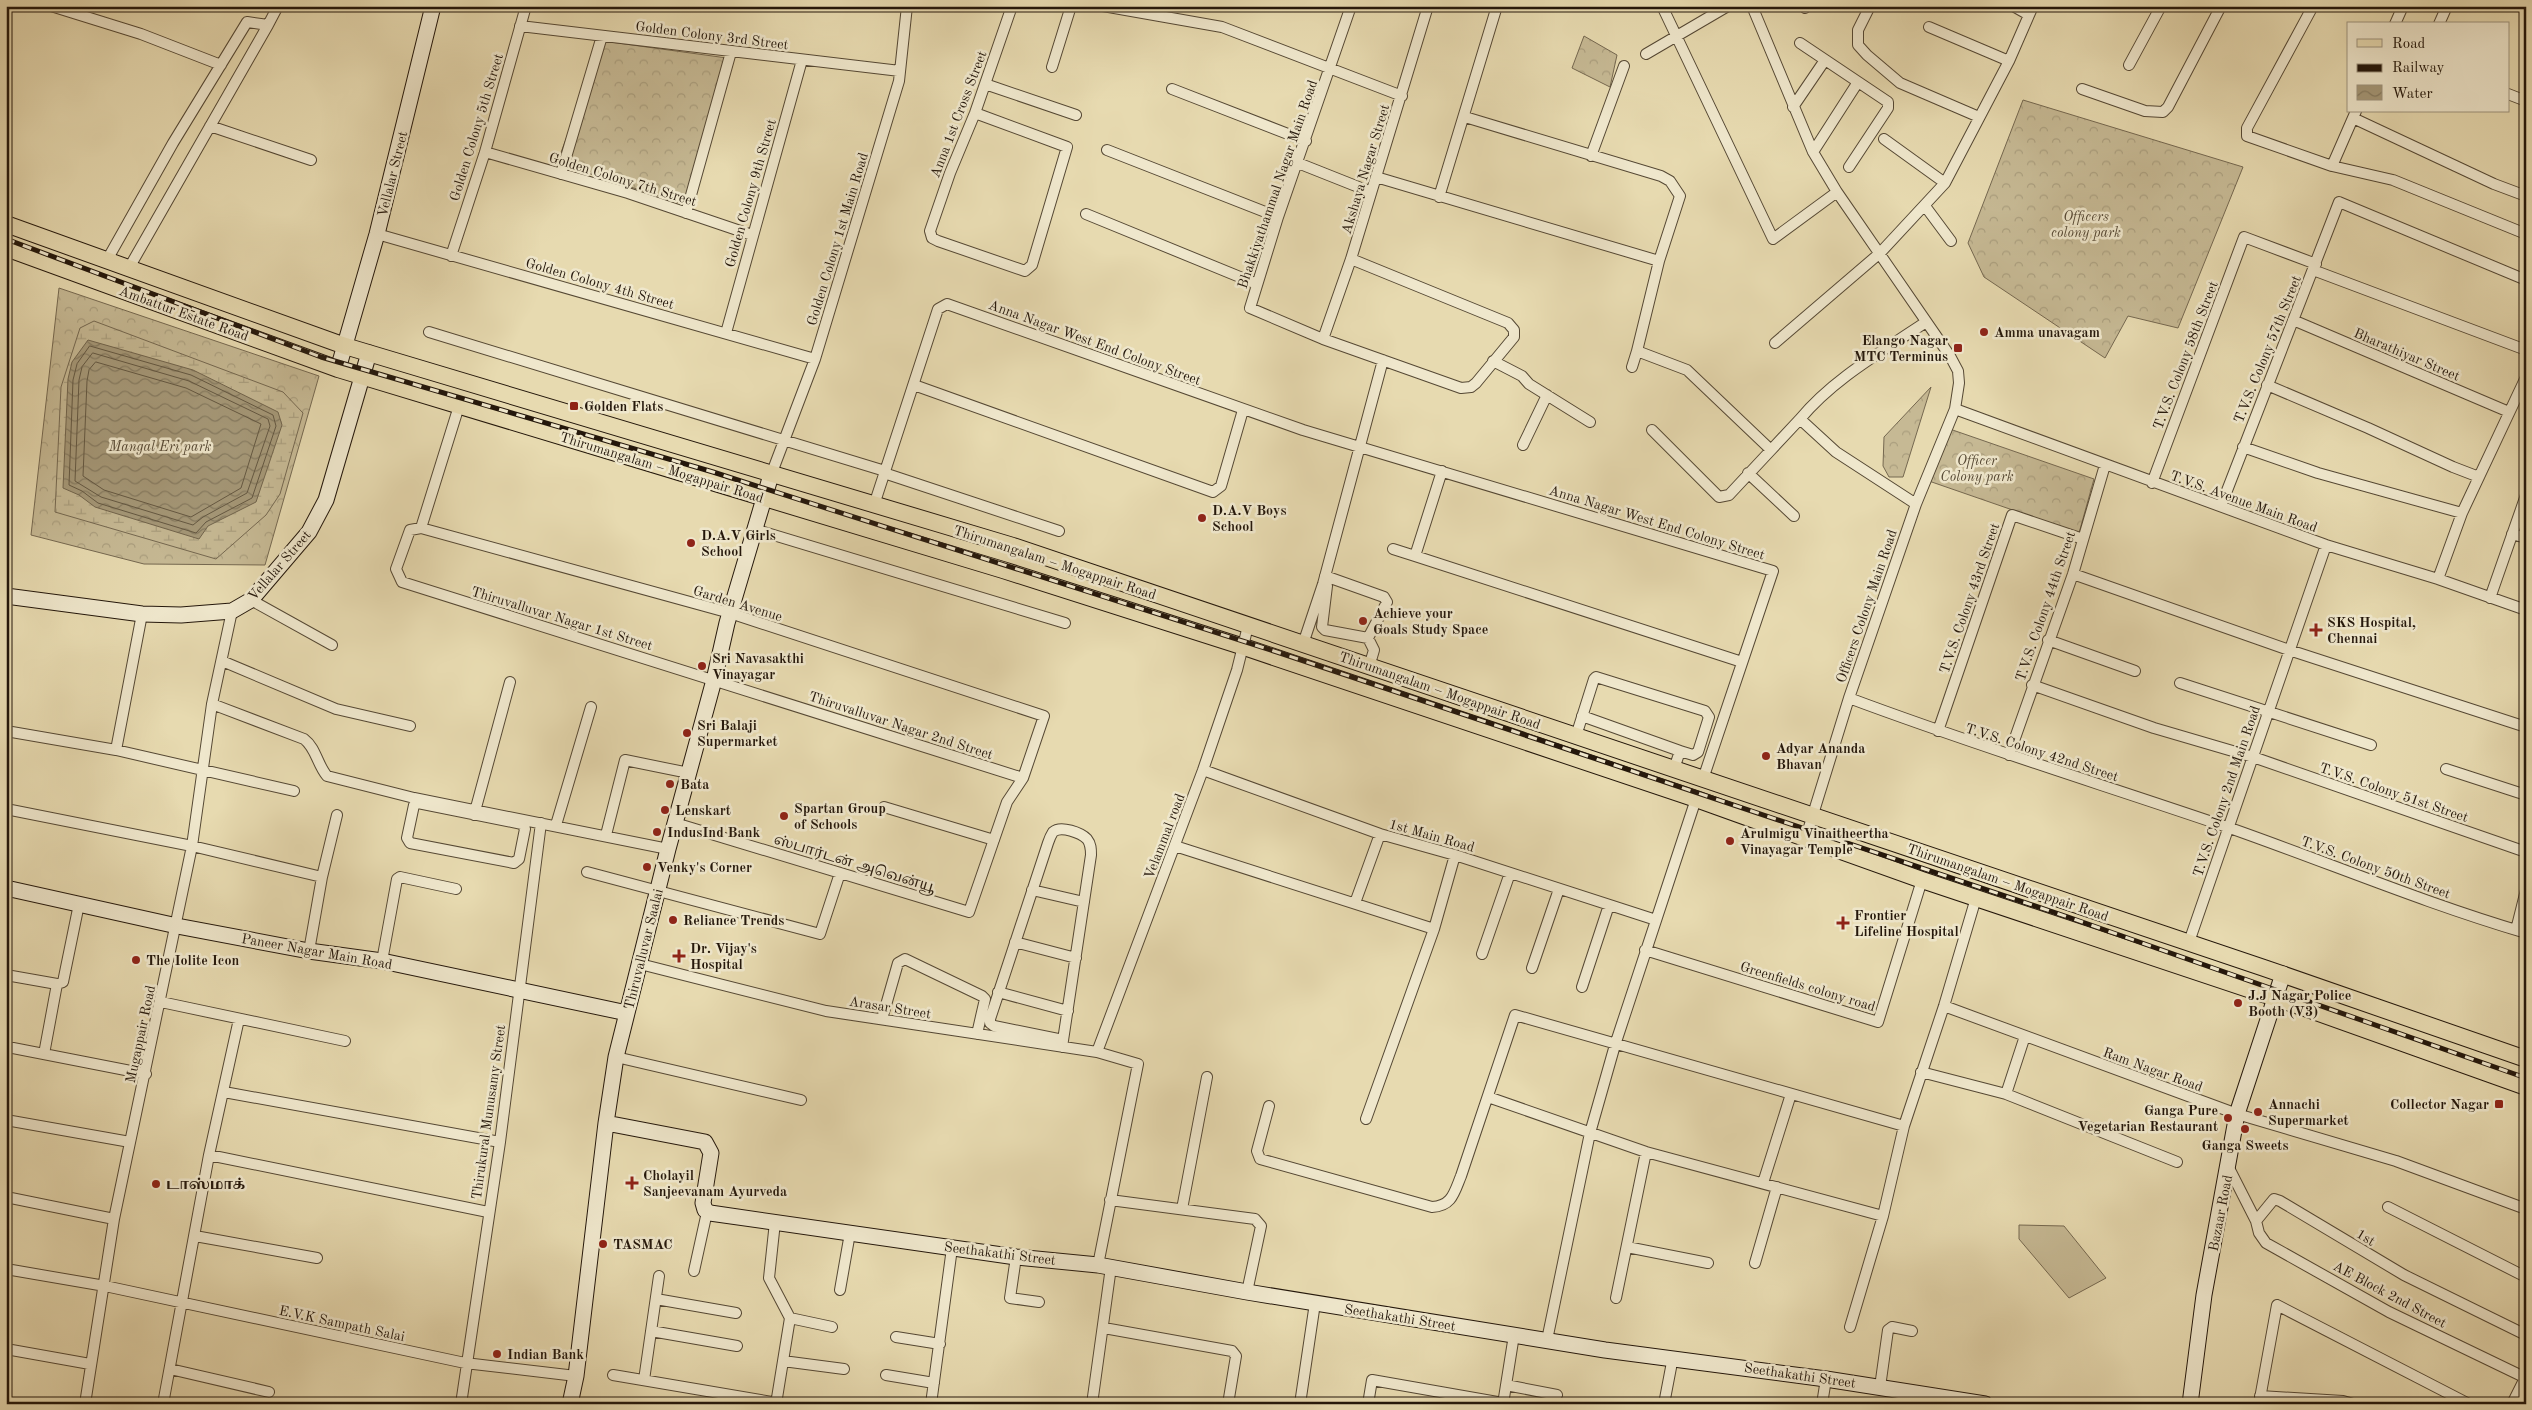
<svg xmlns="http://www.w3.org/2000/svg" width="2532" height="1410" viewBox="0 0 2532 1410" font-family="'Old Standard TT','Noto Serif Tamil',serif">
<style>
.grass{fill:#c6b994;stroke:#756850}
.forest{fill:url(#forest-crowns);stroke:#756850}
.wetland{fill:url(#wetland-marsh);stroke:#756850}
.water{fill:url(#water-waves);stroke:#71644c}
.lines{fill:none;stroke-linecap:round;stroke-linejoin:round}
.shore{stroke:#645842;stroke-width:1}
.street-casing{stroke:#554834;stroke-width:12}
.secondary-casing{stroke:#24170b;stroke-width:17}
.primary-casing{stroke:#24170b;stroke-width:18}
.street{stroke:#efe7cc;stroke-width:10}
.secondary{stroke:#efe7cc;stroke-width:15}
.primary{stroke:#e7dab0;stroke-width:16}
.rail-casing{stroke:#24170b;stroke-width:5}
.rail{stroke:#efe7cc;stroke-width:3;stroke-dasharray:9;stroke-linecap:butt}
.poi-dot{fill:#8f2418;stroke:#efe7cc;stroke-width:2}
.labels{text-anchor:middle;stroke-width:5;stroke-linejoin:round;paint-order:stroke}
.street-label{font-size:14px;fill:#24170b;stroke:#efe7cc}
.park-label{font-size:14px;font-style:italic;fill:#554834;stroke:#efe7cc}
.poi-label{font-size:14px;font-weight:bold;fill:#24170b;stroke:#efe7cc;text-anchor:start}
</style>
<defs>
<pattern id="forest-crowns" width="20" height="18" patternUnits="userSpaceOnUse" patternTransform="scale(1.25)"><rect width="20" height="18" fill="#c6b994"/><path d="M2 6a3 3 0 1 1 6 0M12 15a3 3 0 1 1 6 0" fill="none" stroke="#aa9e7e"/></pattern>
<pattern id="wetland-marsh" width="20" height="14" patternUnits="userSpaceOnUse" patternTransform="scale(1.25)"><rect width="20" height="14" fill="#c6b994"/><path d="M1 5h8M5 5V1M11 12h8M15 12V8" fill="none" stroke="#aa9e7e"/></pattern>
<pattern id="water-waves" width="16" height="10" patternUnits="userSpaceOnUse" patternTransform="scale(1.25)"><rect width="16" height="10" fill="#a59878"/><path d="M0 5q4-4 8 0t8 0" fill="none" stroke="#867b61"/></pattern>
</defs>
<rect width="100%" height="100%" fill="#e7dab0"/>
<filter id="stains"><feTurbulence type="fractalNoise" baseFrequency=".004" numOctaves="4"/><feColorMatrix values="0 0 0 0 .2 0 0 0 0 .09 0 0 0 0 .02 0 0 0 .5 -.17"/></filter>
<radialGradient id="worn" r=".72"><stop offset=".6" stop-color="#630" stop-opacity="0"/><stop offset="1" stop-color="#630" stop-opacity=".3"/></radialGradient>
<path class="grass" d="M2019 1225 2064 1226 2106 1278 2069 1298 2019 1239Z"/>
<path class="forest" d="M1584 36 1617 55 1610 87 1572 68Z
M603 41 727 58 686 205 557 163Z
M2023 100 2243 167 2178 328 2128 316 2105 358 1984 277 1968 243Z
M59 288 319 376 265 565 144 564 31 535Z
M1931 387 1903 477H1889L1883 466 1884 437Z
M1944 427 2094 479 2079 533 1926 480Z"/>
<path class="wetland" d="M94 321 283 392 303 413 280 494 266 515 216 559 55 512 61 387 80 328Z"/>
<path class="water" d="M88 340 193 370 278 412 282 425 256 502 208 526 199 539 95 507 79 495 63 488 68 379 72 362Z"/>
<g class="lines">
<path class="shore" d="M90 346 191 375 273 415 276 426 252 498 206 522 196 533 98 503 82 491 69 485 73 380 77 364Z
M93 353 189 381 268 419 270 426 247 493 203 517 193 525 101 497 75 481 79 380 82 367Z
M96 362 186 388 261 424 241 488 191 517 104 490 83 476 87 381 89 370Z"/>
<g class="street-casing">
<path id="street" d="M51 6 141 34 221 65
M1103 6 1222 27 1402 96
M1351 6 1278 217 1250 308 1323 339 1461 388 1471 387 1476 383 1514 337V330L1508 323 1351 259
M1662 6 1773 239 1837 192
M1752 6 1813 152 1837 192 1950 356 1958 371 1959 383 1955 409 1916 504 1849 698 1806 837
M1804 6 1805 8
M1870 6 1858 30V45L1867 55 1900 83 1979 117
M2013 6 2029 15
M2313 6 2247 128V136L2332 166 2393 180 2526 234
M2395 24 2403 6
M2439 24 2447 6
M520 26 900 71
M1929 27 2009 61
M1800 43 1888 102V108L1849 167
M1646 54 1728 6
M2129 65 2161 6
M1052 67 1071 6
M985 84 1076 115
M1172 89 1306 141
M2082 89 2145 111 2163 112 2168 107 2221 6
M2508 94 2526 101
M1793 107 1825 60
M975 113 1067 147 1032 265 1025 271 938 241 932 238 930 231 950 173 975 113 1012 6
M1465 117 1661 176 1670 181 1680 196 1659 261 1637 351 1687 370 1771 450 1800 419 1836 452 1916 504
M2353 118 2494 184 2526 196
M210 126 311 160
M1884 139 1945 183
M1107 150 1278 217
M485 152 628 193 752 235
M1813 152 1858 82
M1591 156 1624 66
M1298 163 1371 192
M2332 166 2356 111
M561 174 602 36
M1376 177 1659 261
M1439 197 1497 6
M1925 206 1951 241
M686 213 731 52
M1086 214 1257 284
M377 234 815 359
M451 256 485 152 526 6
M107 260 173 143 247 22 268 25 278 6
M129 268 268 25
M2313 270 2526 350
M2293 320 2509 412
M429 332 885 471
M726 333 802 60
M1323 339 1351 259 1428 6
M1775 343 1880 253 1945 183 2009 61 2033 6
M1493 361 1522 376 1529 384 1590 422
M1632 367 1637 351
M914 385 1213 492 1221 486 1243 410
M2267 385 2368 428 2453 467 2479 477
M1955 409 2326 545 2438 579 2526 610
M1800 419C1834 378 1883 351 1926 322
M1652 430 1719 497 1729 495 1771 450
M1523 445 1547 395
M2243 447 2318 473 2462 513
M1442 471 1415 556 1742 662
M884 473 1059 531
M1748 473 1794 516
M771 475 815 359 899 81 907 6
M2152 483 2244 237 2316 264
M874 505 938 309 947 304 1303 430 1773 571 1703 779
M2221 506 2339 202 2526 280
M421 528 459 406
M754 529 1065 623
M2512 534 2526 538
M1393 549 1415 556
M2073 574 2289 650 2526 727
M1325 576 1384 597 1387 602 1368 638 1325 630 1322 627 1327 586
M2438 579 2462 513 2526 377
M2490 598 2526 495
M251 600 332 645
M1368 638 1374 650 1369 667
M2048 640 2135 671
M1303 644 1323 584 1383 360
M222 661 336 709 410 726
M2180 683 2371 745
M2032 685 2154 728 2253 757 2526 852
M1849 698C1974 745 2101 784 2227 827 2327 862 2424 903 2526 933
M212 704 304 739C316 748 317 764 327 776L414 798 668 849
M1582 716 1680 751
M6 731 116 750 294 791
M1938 731 2012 515 2083 539
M1576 736 1594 679 1596 677 1705 711 1709 717 1698 752 1693 755 1680 751 1674 769
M116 750 142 614
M2009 755 2073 574 2105 465
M2446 769 2526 795
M1203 770 1380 834 1455 855 1656 920
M418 803 522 824 525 829 519 859 514 863 410 843 407 838 414 805Z
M884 807 994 840
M6 809 192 846 322 877 337 815
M474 815 510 682
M675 823 969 912 1007 802 1023 778 1044 716 730 613 421 528 410 530 396 569 402 582 1023 778
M556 825 591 707
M606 835 625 760 689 773
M1175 846 1434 929
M587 872 820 934 840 873
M1032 890 1084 902
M1355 903 1380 834
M2516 930 2526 890
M1015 942 1076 958
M2189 942 2326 545
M1645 950 1878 1022 1922 880
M309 951 322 877
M1482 954 1510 873
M382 961 397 879 400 877 456 889
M640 964 826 1011 1097 1052 1138 1064 1098 1265
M1532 968 1559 889
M6 975 57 984 63 982 79 904
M1582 987 1609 905
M998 992 1068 1011
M161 1002 345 1041
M1944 1006 2237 1114 2396 1161 2526 1209
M882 1019 898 963 905 959 982 996 985 999 977 1034
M1062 1047 1091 855C1091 849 1091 844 1087 839 1081 833 1061 825 1053 832 1051 835 1049 840 1048 843L990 1019V1023L994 1026 1063 1040
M13 1048 146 1074
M1097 1052 1203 770 1237 670 1248 626
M44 1054 57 984
M616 1057 801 1100
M1921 1072 2006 1094 2177 1162
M224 1092 500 1142
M2006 1094 2025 1036
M1488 1097 1646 1152 1883 1216
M1269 1106 1257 1151 1260 1159 1432 1207C1452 1206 1454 1193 1461 1176L1515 1015 1904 1126
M1366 1119 1434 929 1455 855
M6 1120 130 1142
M209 1155 488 1212
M2228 1166 2256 1221 2259 1233 2266 1243 2389 1312 2526 1378
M1763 1183 1791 1094
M6 1197 114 1219
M1110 1200 1255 1219 1261 1226 1247 1292
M2388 1207 2526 1277
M1182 1209 1207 1077
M2256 1221 2274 1199 2280 1201 2404 1275 2526 1335
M775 1222 769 1278 790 1318 776 1404
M195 1236 317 1258
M1627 1247 1708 1263
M1016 1257 1010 1298 1039 1302
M1755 1263 1777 1187
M6 1269 105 1286 465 1363 576 1376
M694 1271 707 1212
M840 1290 850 1233
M1616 1298 1646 1152
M656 1299 736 1313
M790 1318 832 1327
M1850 1327 1883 1216 1904 1126 1944 1006 1976 898
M1104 1328 1232 1351 1236 1356 1228 1404
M651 1331 737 1346
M896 1337 940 1344
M1547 1340 1590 1133 1615 1045 1696 799
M6 1349 90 1364
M783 1361 844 1369
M170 1369 269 1392
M613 1375 784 1404
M886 1375 934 1383
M644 1380 659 1276
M1506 1385 1557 1395
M1880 1387 1888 1330 1892 1327 1912 1331
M2260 1396 2343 1401 2353 1404
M85 1404 114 1219 192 846 212 704 232 611
M163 1404 209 1155 239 1019
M461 1404 500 1142 541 823
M931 1404 952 1248
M1092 1404 1111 1267
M1300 1404 1315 1303
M1368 1404 1372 1380 1503 1403
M1503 1404 1514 1335
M1664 1404 1673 1357
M1822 1404 1826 1379
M2259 1404 2277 1305 2469 1404
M2512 1404 2526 1376"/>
</g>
<g class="secondary-casing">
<path id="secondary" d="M338 369 377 234 433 6
M6 596 142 614 181 615 232 611 251 600 309 532 326 500 369 353
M6 888 177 926 309 951 382 961 627 1013
M606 1123 705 1142 711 1153 703 1203 705 1210 710 1213 1016 1257 1098 1265 1247 1292 1605 1350 1826 1379 1985 1404
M570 1404 576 1376 606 1123 616 1057 668 849 714 680 727 623 771 475
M2190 1404 2204 1295 2237 1114 2283 974"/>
</g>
<g class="primary-casing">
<path id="primary" d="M6 224 345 346 1013 546 2264 968 2526 1059
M6 248 338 369 1003 570 1244 647 1696 799 1922 880 2302 1007 2526 1087"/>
</g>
<use href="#street" class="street"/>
<use href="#secondary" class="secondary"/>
<use href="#primary" class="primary"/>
<g class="rail-casing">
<path id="rail" d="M6 239 321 357 713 472 1277 652 2068 917 2526 1078"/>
</g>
<use href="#rail" class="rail"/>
</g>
<g class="poi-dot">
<circle cx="1984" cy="332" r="5"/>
<rect x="1953" y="343" width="10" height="10" rx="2.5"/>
<rect x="569" y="401" width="10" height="10" rx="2.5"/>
<circle cx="1202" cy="518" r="5"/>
<circle cx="691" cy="543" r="5"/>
<circle cx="1363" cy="621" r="5"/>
<path d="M2313.5 622.5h5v5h5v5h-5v5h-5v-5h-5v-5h5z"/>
<circle cx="702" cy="666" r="5"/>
<circle cx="687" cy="733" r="5"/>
<circle cx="1766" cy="756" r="5"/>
<circle cx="670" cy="784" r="5"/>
<circle cx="665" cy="810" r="5"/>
<circle cx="784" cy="816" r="5"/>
<circle cx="657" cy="832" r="5"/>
<circle cx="1730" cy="841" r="5"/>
<circle cx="647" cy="867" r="5"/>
<circle cx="673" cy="920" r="5"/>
<path d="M1840.5 915.5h5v5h5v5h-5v5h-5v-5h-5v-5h5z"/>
<path d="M676.5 948.5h5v5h5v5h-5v5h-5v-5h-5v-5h5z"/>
<circle cx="136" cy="960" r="5"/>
<circle cx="2238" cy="1003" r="5"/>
<rect x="2494" y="1099" width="10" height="10" rx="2.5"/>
<circle cx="2258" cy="1112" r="5"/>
<circle cx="2228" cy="1118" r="5"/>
<circle cx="2245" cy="1129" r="5"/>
<path d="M629.5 1175.5h5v5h5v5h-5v5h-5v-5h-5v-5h5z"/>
<circle cx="156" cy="1184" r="5"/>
<circle cx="603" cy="1244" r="5"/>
<circle cx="497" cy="1354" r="5"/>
</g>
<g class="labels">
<g class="street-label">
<text transform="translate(712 35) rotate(7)" y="5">Golden Colony 3rd Street</text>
<text transform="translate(958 114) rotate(-69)" y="5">Anna 1st Cross Street</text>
<text transform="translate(476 127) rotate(-73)" y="5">Golden Colony 5th Street</text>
<text transform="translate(1365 169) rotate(-73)" y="5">Akshaya Nagar Street</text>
<text transform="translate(392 174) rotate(-76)" y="5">Vellalar Street</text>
<text transform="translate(623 179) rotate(17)" y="5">Golden Colony 7th Street</text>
<text transform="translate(1277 184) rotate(-71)" y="5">Bhakkiyathammal Nagar Main Road</text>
<text transform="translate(750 193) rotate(-74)" y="5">Golden Colony 9th Street</text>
<text transform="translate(837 239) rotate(-73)" y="5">Golden Colony 1st Main Road</text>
<text transform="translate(600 283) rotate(16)" y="5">Golden Colony 4th Street</text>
<text transform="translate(184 313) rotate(20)" y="5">Ambattur Estate Road</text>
<text transform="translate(1095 342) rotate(20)" y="5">Anna Nagar West End Colony Street</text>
<text transform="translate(2267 349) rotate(-68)" y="5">T.V.S. Colony 57th Street</text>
<text transform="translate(2407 354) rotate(23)" y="5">Bharathiyar Street</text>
<text transform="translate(2185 355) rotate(-69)" y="5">T.V.S. Colony 58th Street</text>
<text transform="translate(662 467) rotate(17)" y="5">Thirumangalam – Mogappair Road</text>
<text transform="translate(2244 501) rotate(20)" y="5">T.V.S. Avenue Main Road</text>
<text transform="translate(1657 522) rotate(17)" y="5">Anna Nagar West End Colony Street</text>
<text transform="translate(1055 562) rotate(18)" y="5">Thirumangalam – Mogappair Road</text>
<text transform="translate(279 565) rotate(-49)" y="5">Vellalar Street</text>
<text transform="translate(1969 598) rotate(-71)" y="5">T.V.S. Colony 43rd Street</text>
<text transform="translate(738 603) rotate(17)" y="5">Garden Avenue</text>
<text transform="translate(1866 606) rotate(-71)" y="5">Officers Colony Main Road</text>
<text transform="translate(2045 606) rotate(-71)" y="5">T.V.S. Colony 44th Street</text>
<text transform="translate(562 618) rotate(17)" y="5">Thiruvalluvar Nagar 1st Street</text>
<text transform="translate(1440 690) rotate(19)" y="5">Thirumangalam – Mogappair Road</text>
<text transform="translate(901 725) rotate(18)" y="5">Thiruvalluvar Nagar 2nd Street</text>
<text transform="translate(2042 752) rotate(18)" y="5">T.V.S. Colony 42nd Street</text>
<text transform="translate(2226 791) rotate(-71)" y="5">T.V.S. Colony 2nd Main Road</text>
<text transform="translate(2394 792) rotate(19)" y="5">T.V.S. Colony 51st Street</text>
<text transform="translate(1432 835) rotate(16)" y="5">1st Main Road</text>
<text transform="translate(1164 836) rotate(-69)" y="5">Velammal road</text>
<text transform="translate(855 863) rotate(17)" y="5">ஸ்பார்டன் அவென்யூ</text>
<text transform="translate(2376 867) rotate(20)" y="5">T.V.S. Colony 50th Street</text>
<text transform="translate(2008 882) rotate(19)" y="5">Thirumangalam – Mogappair Road</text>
<text transform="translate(643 949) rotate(-76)" y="5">Thiruvalluvar Saalai</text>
<text transform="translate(317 951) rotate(10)" y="5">Paneer Nagar Main Road</text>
<text transform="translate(1808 986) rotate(17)" y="5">Greenfields colony road</text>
<text transform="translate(890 1007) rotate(9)" y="5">Arasar Street</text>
<text transform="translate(140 1034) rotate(-78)" y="5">Mugappair Road</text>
<text transform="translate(2153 1069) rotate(20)" y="5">Ram Nagar Road</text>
<text transform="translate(488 1112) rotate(-82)" y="5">Thirukural Munusamy Street</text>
<text transform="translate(2220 1213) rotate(-79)" y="5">Bazaar Road</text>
<text transform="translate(2366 1237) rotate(31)" y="5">1st</text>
<text transform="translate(1000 1253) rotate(7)" y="5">Seethakathi Street</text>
<text transform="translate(2390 1294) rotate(28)" y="5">AE Block 2nd Street</text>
<text transform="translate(1400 1317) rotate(9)" y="5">Seethakathi Street</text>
<text transform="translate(342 1323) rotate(12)" y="5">E.V.K Sampath Salai</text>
<text transform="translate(1800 1375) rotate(8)" y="5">Seethakathi Street</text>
</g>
<g class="park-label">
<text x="2086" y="221">Officers<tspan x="2086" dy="16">colony park</tspan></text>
<text x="160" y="451">Mangal Eri park</text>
<text x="1977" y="465">Officer<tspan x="1977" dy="16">Colony park</tspan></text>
</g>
<g class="poi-label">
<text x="1994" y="337">Amma unavagam</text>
<text x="1948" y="345" text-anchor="end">Elango Nagar<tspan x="1948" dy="16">MTC Terminus</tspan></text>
<text x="584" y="411">Golden Flats</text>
<text x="1212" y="515">D.A.V Boys<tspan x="1212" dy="16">School</tspan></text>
<text x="701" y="540">D.A.V Girls<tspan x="701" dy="16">School</tspan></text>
<text x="1373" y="618">Achieve your<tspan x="1373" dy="16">Goals Study Space</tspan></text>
<text x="2327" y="627">SKS Hospital,<tspan x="2327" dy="16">Chennai</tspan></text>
<text x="712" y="663">Sri Navasakthi<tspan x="712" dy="16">Vinayagar</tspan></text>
<text x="697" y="730">Sri Balaji<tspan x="697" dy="16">Supermarket</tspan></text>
<text x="1776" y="753">Adyar Ananda<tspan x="1776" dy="16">Bhavan</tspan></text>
<text x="680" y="789">Bata</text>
<text x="794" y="813">Spartan Group<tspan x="794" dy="16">of Schools</tspan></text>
<text x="675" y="815">Lenskart</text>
<text x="667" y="837">IndusInd Bank</text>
<text x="1740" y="838">Arulmigu Vinaitheertha<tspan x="1740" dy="16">Vinayagar Temple</tspan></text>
<text x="657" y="872">Venky's Corner</text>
<text x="1854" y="920">Frontier<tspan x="1854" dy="16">Lifeline Hospital</tspan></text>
<text x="683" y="925">Reliance Trends</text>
<text x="690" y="953">Dr. Vijay's<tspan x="690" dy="16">Hospital</tspan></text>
<text x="146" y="965">The Iolite Icon</text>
<text x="2248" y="1000">J.J Nagar Police<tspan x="2248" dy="16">Booth (V3)</tspan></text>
<text x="2268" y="1109">Annachi<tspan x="2268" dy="16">Supermarket</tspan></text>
<text x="2489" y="1109" text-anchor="end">Collector Nagar</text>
<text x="2218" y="1115" text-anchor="end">Ganga Pure<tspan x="2218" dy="16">Vegetarian Restaurant</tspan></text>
<text x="2245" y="1150" text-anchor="middle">Ganga Sweets</text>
<text x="643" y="1180">Cholayil<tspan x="643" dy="16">Sanjeevanam Ayurveda</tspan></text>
<text x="166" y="1189">டாஸ்மாக்</text>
<text x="613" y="1249">TASMAC</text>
<text x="507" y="1359">Indian Bank</text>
</g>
</g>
<rect width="2532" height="1410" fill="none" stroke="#e7dab0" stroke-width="25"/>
<rect x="8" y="8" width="2517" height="1395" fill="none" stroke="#24170b" stroke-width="2.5"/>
<rect x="12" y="12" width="2507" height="1385" fill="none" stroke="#24170b"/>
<rect x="2347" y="22" width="162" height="90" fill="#efe7cc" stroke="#9e947f"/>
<rect x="2357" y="39" width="25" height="8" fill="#e7dab0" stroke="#9e947f"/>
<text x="2392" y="48" font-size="15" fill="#24170b">Road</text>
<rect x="2357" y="64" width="25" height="8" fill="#24170b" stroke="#9e947f"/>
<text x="2392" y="72" font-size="15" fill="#24170b">Railway</text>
<rect x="2357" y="85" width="25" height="15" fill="url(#water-waves)" stroke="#9e947f"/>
<text x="2392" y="98" font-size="15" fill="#24170b">Water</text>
<rect width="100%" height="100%" filter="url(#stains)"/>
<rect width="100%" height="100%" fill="url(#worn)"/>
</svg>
